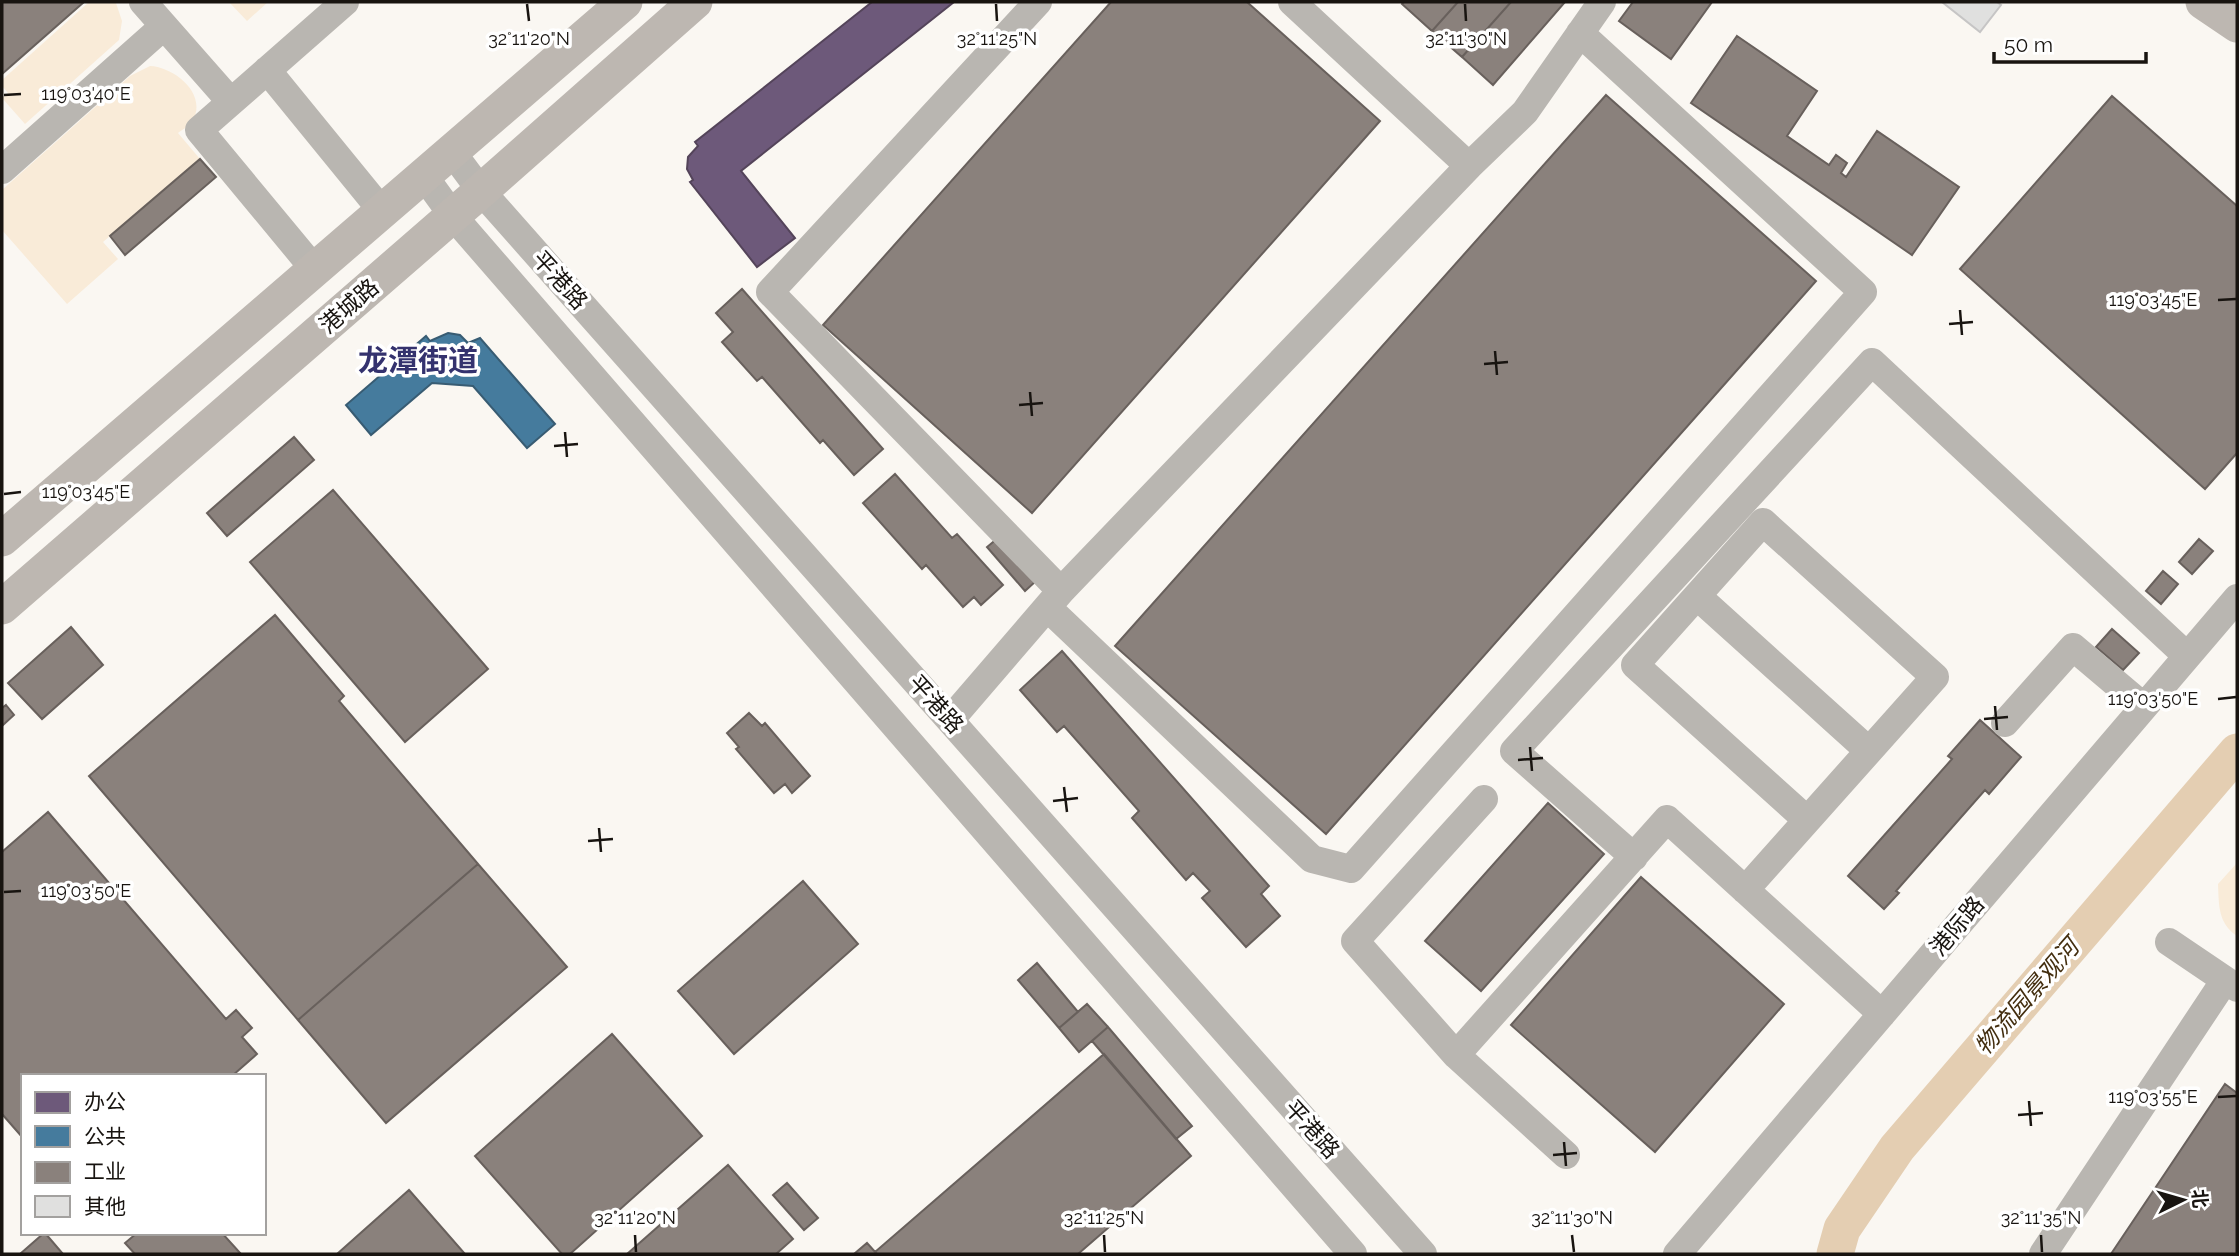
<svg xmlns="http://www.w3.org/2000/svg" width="2239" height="1256" viewBox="0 0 2239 1256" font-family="Raleway,'Noto Sans SC',sans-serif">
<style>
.green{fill:#f9ebd8}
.offices{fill:#6d597a;stroke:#54445a;stroke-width:2}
.public{fill:#457b9d;stroke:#385c73;stroke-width:2}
.industry{fill:#8a817c;stroke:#68605c;stroke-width:2}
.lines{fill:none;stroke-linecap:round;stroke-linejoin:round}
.river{stroke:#e4ceb2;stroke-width:37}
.building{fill:#e0e0df;stroke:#c6c5c5;stroke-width:2}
.minor{stroke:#b9b6b1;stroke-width:28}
.major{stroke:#bdb7b1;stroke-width:35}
.ticks{fill:none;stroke:#181410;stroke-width:2.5}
.labels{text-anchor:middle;stroke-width:7;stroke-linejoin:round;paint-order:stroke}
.street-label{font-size:23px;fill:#181410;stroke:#fff}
.water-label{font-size:24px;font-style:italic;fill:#432e0f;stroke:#fff}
.district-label{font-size:30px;font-weight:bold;fill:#34326e;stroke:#fff}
.ticks-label{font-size:18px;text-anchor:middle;fill:#181410;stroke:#fff;stroke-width:7;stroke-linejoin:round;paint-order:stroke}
</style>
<rect width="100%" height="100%" fill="#faf7f2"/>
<path class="green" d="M89 2 116 3 122 21 119 40 25 124 2 98 8 93 2 86V80Z
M229 2H268L247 21Z
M150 66C174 67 209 94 192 122 189 126 182 130 178 133L200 159 103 242 118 259 67 304 2 230V190L130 76Z
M2237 863V936C2218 923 2219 906 2218 884Z"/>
<path class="offices" d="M872 2H954L741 171 795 238 757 267 690 182 693 180 687 169 688 157 698 146 695 142Z"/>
<path class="public" d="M448 333 460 335 468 343 480 338 555 424 527 448 473 386 432 383 371 435 346 405 426 336 430 341Z"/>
<path class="industry" d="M2 2H84L2 74Z
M1111 2H1247L1380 121 1032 513 823 325Z
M1404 2H1458L1432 31 1402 4Z
M1458 2H1511L1462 57 1432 31Z
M1511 2H1565L1493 85 1462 57Z
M1633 2H1712L1671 59 1619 21Z
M1737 36 1817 91 1787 136 1829 165 1836 155 1847 163 1841 173 1846 177 1877 131 1959 187 1912 255 1691 103Z
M1606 95 1816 281 1326 834 1115 646Z
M2112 96 2237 206V453L2205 489 1960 269Z
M200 159 216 177 125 255 110 236Z
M742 289 883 449 854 475 823 440 820 443 762 377 757 381 722 342 733 332 716 313Z
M294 437 314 460 227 536 207 513Z
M895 474 952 538 957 534 1003 585 981 605 974 597 963 607 926 565 922 569 863 503Z
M333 490 488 669 405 742 250 562Z
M998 538 1036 581 1025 591 987 547Z
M2199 539 2213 551 2192 574 2179 562Z
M2163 571 2178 584 2161 604 2146 591Z
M275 615 344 696 339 701 478 864 298 1020 89 776Z
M71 627 103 665 42 719 8 683Z
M2112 629 2139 653 2123 670 2096 647Z
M1062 651 1269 886 1261 894 1280 916 1246 947 1202 898 1210 891 1193 873 1186 880 1132 818 1139 811 1064 726 1057 732 1020 690Z
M6 705 14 715 2 726V708Z
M749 713 762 726 765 723 810 776 792 793 785 784 774 793 736 749 739 747 727 733Z
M1980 720 2021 757 1989 794 1985 790 1896 891 1899 893 1884 909 1848 876 1952 759 1948 756Z
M1548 803 1604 854 1481 991 1425 941Z
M48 812 226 1019 236 1010 252 1028 242 1037 257 1054 232 1076H23V1138L2 1114V852Z
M478 864 567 967 386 1123 298 1020Z
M1641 877 1784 1004 1655 1152 1511 1025Z
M803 881 858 944 734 1054 678 991Z
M1037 963 1078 1012 1059 1028 1018 980Z
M1087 1004 1108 1027 1079 1052 1059 1028Z
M1108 1027 1192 1126 1176 1139 1092 1041Z
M612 1034 702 1136 570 1254H562L475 1156Z
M1104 1054 1191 1156 1078 1254H877L875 1252Z
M2225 1084 2237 1093V1254H2111Z
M728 1165 793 1239 776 1254H627Z
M787 1183 818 1218 804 1230 773 1195Z
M409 1190 465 1254H337Z
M45 1233 63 1254H20L44 1233Z
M137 1233H222L241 1254H135L125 1243Z
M867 1243 877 1254H854Z"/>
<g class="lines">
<path class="river" d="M1835 1254 1842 1229 1897 1148 2237 752"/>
</g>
<path class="building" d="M1942 2H1997L2001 5 1980 32Z"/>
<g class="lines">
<path class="minor" d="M143 2 231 102 345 2
M1038 2 770 292 1061 591
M267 70 382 211
M231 102 199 130 315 270
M452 152 481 191 1423 1254
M1469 166 1525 112 1602 2
M2 170 164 26
M424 176 453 216 1353 1254
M1697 596 1869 751
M1049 609 1312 859 1351 869 1863 292 1580 33
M950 720 1061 591 1469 166 1292 2
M2005 723 2073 647 2144 707
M1484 799 1355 941 1456 1055 1566 1155
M1634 857 1514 751 1872 362 2187 656
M1745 890 1935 677 1763 522 1635 665 1807 820
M2169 942 2237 988
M1456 1055 1667 819 1882 1014
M1677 1254 2237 598
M2043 1254 2225 980"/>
<path class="major" d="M2203 2 2237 25
M2 539 625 2
M2 607 481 191 695 2"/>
</g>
<path class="ticks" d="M527 4 529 21M996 4 997 21M1465 4 1466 21M4 95 21 94M2218 300 2236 299M1960 310 1962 335M1949 324 1973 322M1495 351 1497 375M1484 364 1508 362M1030 392 1032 416M1019 405 1043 403M565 432 567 457M554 446 578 444M4 494 21 492M2218 699 2236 697M1995 706 1997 730M1984 719 2008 717M1530 747 1532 771M1518 760 1543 758M1064 787 1067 812M1053 801 1078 798M599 828 601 852M588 841 613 839M4 892 21 891M2218 1097 2236 1096M2029 1101 2031 1126M2018 1115 2043 1113M1564 1142 1566 1166M1553 1155 1577 1153M635 1235 636 1252M1104 1235 1105 1252M1572 1235 1574 1252M2041 1235 2042 1252"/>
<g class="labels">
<g class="street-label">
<text transform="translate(560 280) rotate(48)" y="8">平港路</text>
<text transform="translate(349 306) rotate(-41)" y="8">港城路</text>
<text transform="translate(936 704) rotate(48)" y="8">平港路</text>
<text transform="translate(1957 926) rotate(-50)" y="8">港际路</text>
<text transform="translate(1312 1129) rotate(48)" y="8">平港路</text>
</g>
<g class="water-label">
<text transform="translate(2027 997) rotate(-49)" y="8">物流园景观河</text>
</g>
<g class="district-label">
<text x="418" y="371">龙潭街道</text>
</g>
</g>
<g class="ticks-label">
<text x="529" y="45">32°11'20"N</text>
<text x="997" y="45">32°11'25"N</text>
<text x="1466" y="45">32°11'30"N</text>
<text x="86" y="100">119°03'40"E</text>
<text x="2153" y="306">119°03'45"E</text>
<text x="86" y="498">119°03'45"E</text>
<text x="2153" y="705">119°03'50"E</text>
<text x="86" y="897">119°03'50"E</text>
<text x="2153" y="1103">119°03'55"E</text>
<text x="635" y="1224">32°11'20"N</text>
<text x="1104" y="1224">32°11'25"N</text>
<text x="1572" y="1224">32°11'30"N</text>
<text x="2041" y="1224">32°11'35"N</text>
</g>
<rect width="2239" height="1256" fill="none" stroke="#181410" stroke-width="7"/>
<rect x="21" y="1074" width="245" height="161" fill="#ffffff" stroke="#a3a19f" stroke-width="2"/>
<rect x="35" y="1092" width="35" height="21" fill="#6d597a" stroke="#a3a19f" stroke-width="2"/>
<text x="84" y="1109" font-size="21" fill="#181410">办公</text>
<rect x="35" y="1126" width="35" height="21" fill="#457b9d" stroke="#a3a19f" stroke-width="2"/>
<text x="84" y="1144" font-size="21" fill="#181410">公共</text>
<rect x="35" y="1162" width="35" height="21" fill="#8a817c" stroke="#a3a19f" stroke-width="2"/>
<text x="84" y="1179" font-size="21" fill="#181410">工业</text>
<rect x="35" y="1196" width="35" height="21" fill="#e0e0df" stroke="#a3a19f" stroke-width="2"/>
<text x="84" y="1214" font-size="21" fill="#181410">其他</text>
<g transform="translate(2183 1200) rotate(85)" stroke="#ffffff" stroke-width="5" paint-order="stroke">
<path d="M0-5L12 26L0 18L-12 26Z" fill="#181410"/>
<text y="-10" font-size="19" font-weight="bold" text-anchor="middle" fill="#181410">北</text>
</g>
<path d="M1994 52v10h152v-10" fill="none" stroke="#181410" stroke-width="3.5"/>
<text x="2004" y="52" font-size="21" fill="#181410" stroke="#ffffff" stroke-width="5" paint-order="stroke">50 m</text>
</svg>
